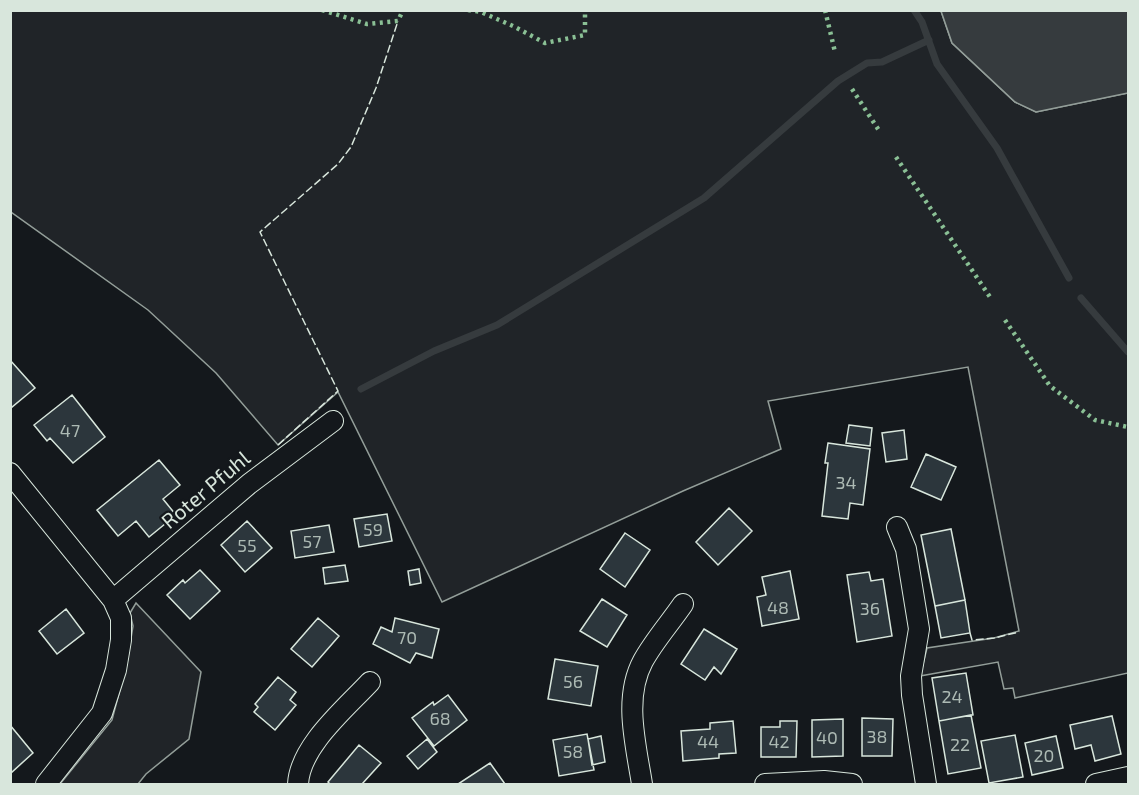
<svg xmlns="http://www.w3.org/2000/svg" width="1139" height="795" viewBox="0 0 1139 795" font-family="'Exo 2',sans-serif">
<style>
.green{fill:#202428;stroke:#939e99;stroke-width:1.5}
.water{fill:#363b3e;stroke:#939e99;stroke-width:1.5}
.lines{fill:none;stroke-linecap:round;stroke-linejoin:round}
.stream{stroke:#363b3e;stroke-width:7}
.building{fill:#2c363c;stroke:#d8e6dc;stroke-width:1.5}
.street-casing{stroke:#d8e6dc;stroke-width:22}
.street{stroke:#14181c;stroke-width:20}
.hedge{stroke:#8ac095;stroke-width:4.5;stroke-dasharray:3 4.5;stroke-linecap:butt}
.fence{stroke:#d8e6dc;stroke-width:1.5;stroke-dasharray:8 3;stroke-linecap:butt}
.labels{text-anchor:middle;stroke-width:4.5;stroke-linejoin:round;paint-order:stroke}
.number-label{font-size:18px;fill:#adbab4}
.street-label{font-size:21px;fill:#d8e6dc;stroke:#14181c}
</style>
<rect width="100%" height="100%" fill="#14181c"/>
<path class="green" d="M11 11H941L952 43 1015 102 1036 112 1128 93V673L1015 698 1013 688 1004 689 998 662 920 676 927 648 994 638 1019 631 968 367 768 401 781 449 683 491 442 602 338 392 278 445 216 373 148 310 11 212Z
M136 603 201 672 189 739 146 774 138 784H60L112 720 127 663 133 626 130 613Z"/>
<path class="water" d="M941 11H1128V93L1036 112 1015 102 952 43Z"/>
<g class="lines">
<path class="stream" d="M914 10 922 22 937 64 997 148 1069 278
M1081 298 1128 352
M361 389 434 351 497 325 704 198 838 81 867 63 882 62 929 40"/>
</g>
<path class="building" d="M10 360 35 388 12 407 10 406Z
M72 395 105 437 73 463 50 438 47 441 34 425Z
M849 425 872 428 870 446 846 443Z
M904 430 907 459 886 462 882 433Z
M828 443 870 449 863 505 850 503 848 519 822 516 828 463H825Z
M926 454 956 467 941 500 911 487Z
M159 460 180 485 163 499 176 515 149 537 136 521 118 536 97 510Z
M729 508 752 531 718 565 696 542Z
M387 514 392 541 359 547 354 519Z
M247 521 272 548 245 572 221 545Z
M329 525 334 552 295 558 291 531Z
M951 529 965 600 935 606 921 535Z
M625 533 650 550 625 587 600 569Z
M345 565 348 581 325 584 323 568Z
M419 569 421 583 410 585 408 571Z
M200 570 220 591 190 619 167 595 183 580 185 583Z
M790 571 799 619 762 626 757 597 766 595 762 577Z
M869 572 871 581 883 579 892 636 857 642 847 575Z
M602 599 627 615 607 647 580 631Z
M965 600 970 633 941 638 935 606Z
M66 609 84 633 57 654 39 631Z
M318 618 339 636 312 667 291 649Z
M395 618 439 629 432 658 416 653 410 663 373 644 381 627 392 632Z
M704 629 737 649 721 674 714 667 705 680 681 664Z
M555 659 598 666 591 706 548 699Z
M966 673 973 715 939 721 932 678Z
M278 677 296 692 290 700 296 705 275 730 254 712 258 707 255 704Z
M448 695 467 720 434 746 412 718 433 702 434 705Z
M971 715 981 768 948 774 939 721Z
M1112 716 1121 754 1095 761 1091 745 1075 749 1070 725Z
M862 718 893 719 892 756H862Z
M843 719V756L812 757V720Z
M733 721 736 753 719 754V758L683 761 681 731 710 729V723Z
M780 721H797L796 757H761V727H780Z
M10 725 33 753 12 772 10 771Z
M587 734 594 770 559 776 553 740Z
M1015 735 1023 777 989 783 981 741Z
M601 736 605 762 592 765 588 739Z
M1056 736 1063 768 1032 775 1025 743Z
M427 739 437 752 418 769 407 756Z
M359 745 381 763 362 784H330L328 782Z
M490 763 505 784H458Z"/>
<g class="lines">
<g class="street-casing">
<path id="street" d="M10 473 113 600
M897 527 906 549 919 629 911 676 912 695 926 784
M46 784 102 713 116 670 121 640V618L113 600 249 484 333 421
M298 784C300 746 345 709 370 682
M642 784C636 745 623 698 643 661 654 641 670 623 683 604
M765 784 824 781 852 784
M1096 784 1128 777"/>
</g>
<use href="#street" class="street"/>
<path class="hedge" d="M322 10 367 24 398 21 403 10
M468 10 481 12 513 26 545 43 585 35V10
M825 10 835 52
M852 89 880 132
M896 157 992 300
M1005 320 1050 386 1095 420 1128 427"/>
<path class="fence" d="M278 445 338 391 260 232 338 164 351 147 376 88 398 21
M970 633 972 640 994 638 1019 632"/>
</g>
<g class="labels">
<g class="number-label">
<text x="70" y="437">47</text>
<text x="846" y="489">34</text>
<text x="373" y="536">59</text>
<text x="312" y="548">57</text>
<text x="247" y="552">55</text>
<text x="778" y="614">48</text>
<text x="870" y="615">36</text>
<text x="407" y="644">70</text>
<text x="573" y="688">56</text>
<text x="952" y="703">24</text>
<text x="440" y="725">68</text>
<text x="877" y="743">38</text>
<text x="827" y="744">40</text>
<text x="708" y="748">44</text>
<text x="779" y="748">42</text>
<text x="960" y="751">22</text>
<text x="573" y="758">58</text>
<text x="1044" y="762">20</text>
</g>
<g class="street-label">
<text transform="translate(206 490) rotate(-40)" y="7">Roter Pfuhl</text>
</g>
</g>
<rect width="1139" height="795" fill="none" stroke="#d8e6dc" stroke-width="24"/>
</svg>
